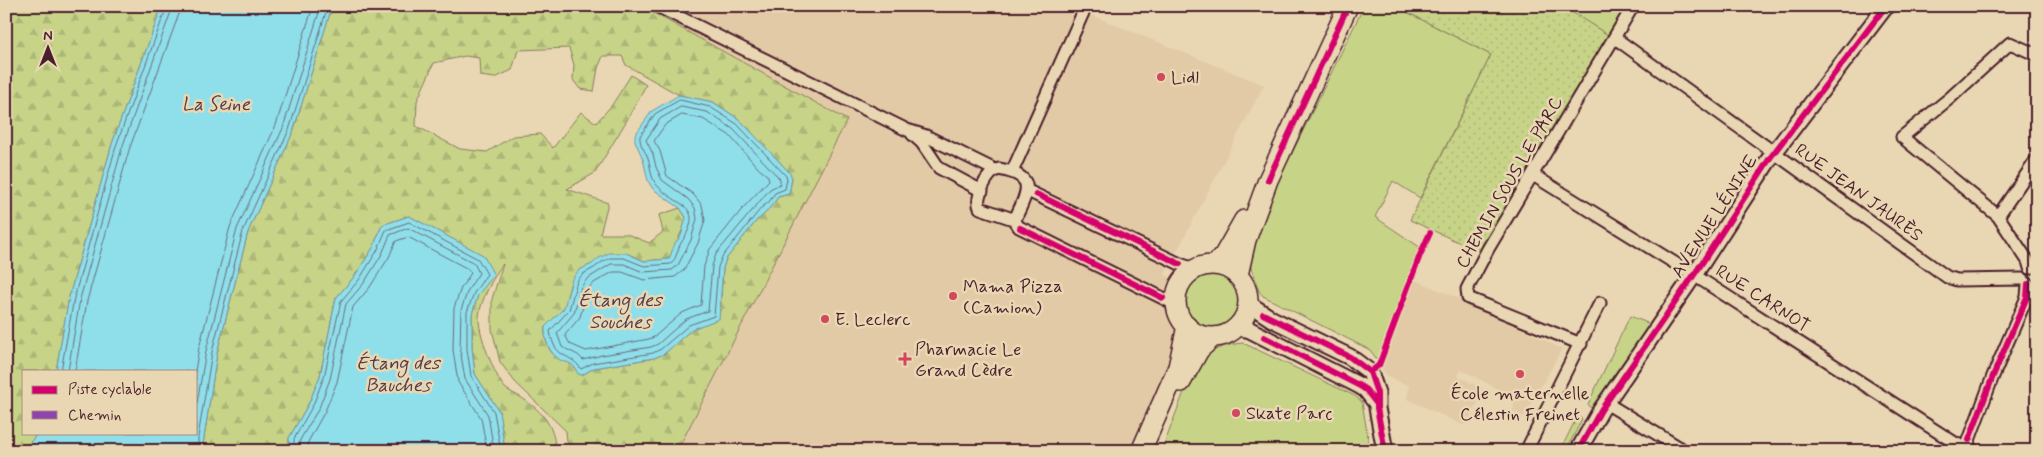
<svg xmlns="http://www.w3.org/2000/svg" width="2043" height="457" viewBox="0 0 2043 457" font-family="Mynerve,sans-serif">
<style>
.built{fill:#e3caa7}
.green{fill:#c7d488;stroke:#887a5a}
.forest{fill:url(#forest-firs);stroke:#887a5a;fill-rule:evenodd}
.garden{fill:url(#garden-dots);stroke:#887a5a}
.water{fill:#8fdfeb;stroke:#73929e}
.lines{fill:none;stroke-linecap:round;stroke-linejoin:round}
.shore{stroke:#666c78;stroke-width:1}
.minor-casing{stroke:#4a1f2b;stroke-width:15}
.tertiary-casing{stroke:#4a1f2b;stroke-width:19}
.primary-casing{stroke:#4a1f2b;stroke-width:22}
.minor{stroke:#e9d7b4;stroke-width:11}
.tertiary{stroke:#e9d7b4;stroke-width:15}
.primary{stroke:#e9d7b4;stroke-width:19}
.quiet{stroke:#8e44ad;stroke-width:5;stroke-dasharray:10 5;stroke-linecap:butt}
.cycleway-casing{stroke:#e9d7b4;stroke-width:9}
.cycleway{stroke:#d6006c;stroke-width:6}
.poi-dot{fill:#d1495b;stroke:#e9d7b4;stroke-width:2}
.labels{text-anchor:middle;stroke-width:5;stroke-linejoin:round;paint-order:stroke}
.poi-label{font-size:18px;fill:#4a1f2b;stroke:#e9d7b4;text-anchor:start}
.street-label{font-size:18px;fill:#4a1f2b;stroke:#e9d7b4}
.water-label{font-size:19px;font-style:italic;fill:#543c48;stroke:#e9d7b4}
</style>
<defs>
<pattern id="forest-firs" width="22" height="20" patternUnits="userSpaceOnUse" patternTransform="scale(1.25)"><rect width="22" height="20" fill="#c7d488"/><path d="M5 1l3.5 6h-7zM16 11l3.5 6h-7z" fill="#acb676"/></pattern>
<pattern id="garden-dots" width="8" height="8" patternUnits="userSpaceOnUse" patternTransform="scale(1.25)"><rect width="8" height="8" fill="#c7d488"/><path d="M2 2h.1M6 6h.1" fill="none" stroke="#acb676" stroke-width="1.8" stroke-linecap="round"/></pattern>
</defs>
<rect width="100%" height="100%" fill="#e9d7b4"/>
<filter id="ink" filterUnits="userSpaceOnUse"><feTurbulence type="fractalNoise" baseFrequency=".02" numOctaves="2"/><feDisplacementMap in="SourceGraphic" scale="10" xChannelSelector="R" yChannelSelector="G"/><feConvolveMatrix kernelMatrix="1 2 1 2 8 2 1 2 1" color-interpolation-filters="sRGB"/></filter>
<g filter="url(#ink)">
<path class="built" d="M651 6H1091L1089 14 1264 85 1165 274 1180 286 1177 305 1181 317 1187 326 1137 451H677L844 118 649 11Z
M1415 280 1466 301 1562 349 1524 417 1513 411 1514 405 1508 394 1461 370 1458 376 1482 388 1483 393 1465 426 1407 399 1409 386 1387 377 1382 369Z"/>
<path class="green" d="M1364 6H1395L1491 55 1420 198 1393 181 1375 217 1421 248 1379 362 1370 350 1263 296 1259 291 1251 268 1250 259 1254 242 1273 192Z
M1562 6H1625L1608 35Z
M1183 301a29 29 0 1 1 58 0a29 29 0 1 1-58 0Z
M1630 316 1650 324 1591 408 1588 404Z
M1243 343 1355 396 1362 402 1370 451H1162C1167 437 1193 365 1199 360 1210 350 1228 344 1243 343Z
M1577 417 1582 419 1566 451H1560Z"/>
<path class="forest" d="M6 6H162L112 144 69 297 56 371H24V433H38L23 451H6Z
M334 6H651L650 11 847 120 677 451H573L567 441 566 431 515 382 500 362 492 329V299L503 264C494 275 480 302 479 316 477 331 495 377 505 388 510 392 517 395 522 398 544 413 553 424 556 451H505L499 411 475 374 472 348V314L478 295 493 275 482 255 409 216 382 225 373 248 354 277 336 298 320 376 309 403 289 438V451H202L217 353 248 232 293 132 330 13ZM569 48 574 65 573 80 580 89 594 91 598 68 603 56H622L626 65 679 95 713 102 740 120 773 156 780 162 792 178 789 194 778 197C774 203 763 217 757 220L726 259 723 268 720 311 709 322 692 329 664 354 654 358 594 368 582 375C575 370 576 368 571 364 566 360 558 359 553 354 547 348 544 335 545 327L562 312 566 304 570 285 585 267 626 253 644 261 669 259 685 224 686 217 680 208 659 215 663 232 649 243 627 234H600L608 203 567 189 595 173 627 120 646 85 631 75 612 105 596 123 581 112 553 148 540 134 513 136 487 152 460 149 416 126 417 101 434 63 465 56 479 58 480 76 495 78 512 70 518 50Z"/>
<path class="garden" d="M1395 6H1562L1608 35 1482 253 1410 220 1491 55Z"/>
<path class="water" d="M162 6H334L330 13 293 132 248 232 217 353 202 451H23L38 433H196V371H56L69 297 112 144Z
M679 95 713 102 740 120 790 173 792 178 789 194 778 197C774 203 763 217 757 220L726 259 723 268 719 319 692 329 664 354 654 358 594 368 582 375 578 374C576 371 575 366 571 364 568 362 563 362 560 360 549 353 544 340 545 327L564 308 572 279 579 270 592 264 599 258 609 253H626L644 261 669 259 675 243 681 236 686 217 680 208 653 189 648 181 643 159 635 141V135L652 111Z
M409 216 483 255 494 275 478 295 472 314V348L475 374 499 411 505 451H289V438L309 403 320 376 336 298 354 277 373 248 382 225Z"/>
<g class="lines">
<path class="shore" d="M680 100 710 107 737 124 786 176 787 179 785 189 775 193 769 202 762 207 722 257 718 267 714 316 689 325 661 349 653 353 593 363 581 369C569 351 555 361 550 331L569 310 577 281 583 274 594 268 602 262 610 258H624L644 266 671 264C677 258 677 250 681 243 708 203 674 207 656 184 650 176 651 167 648 158 645 150 639 145 640 136L655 114Z
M681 107 707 112 733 129 780 179V184L770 189 716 254 712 266 708 311 686 319 658 344 651 347 602 355 583 360 578 355 562 347 557 333 574 313 581 287 587 279 611 264H624L643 272 672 270 678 265 691 240 697 219 695 208 688 199 662 180 656 167 653 154 646 140 660 119Z
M682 115 703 119 729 135 759 169 768 176 769 180 743 208 710 249 704 266 701 305 682 313 654 337 649 339 586 351 570 344 565 335 580 317 588 289 592 284 613 272H622L644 280 675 277 684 270 698 243 705 220 702 205 693 194 667 176 660 151 654 141 665 125Z
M61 371 74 298 116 146 167 6
M68 371 80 299 122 148 173 6
M75 371 87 301 129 150 179 14 181 6
M195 371 199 348 230 227 276 125 313 6
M196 409 206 351 237 229 283 128 321 6
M198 451V437L212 352 243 231 289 130 328 6
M294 451V439L313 405 324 377 341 301 359 280 377 251 386 230 409 222 478 259 487 274 474 293 467 312V349L471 376 494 412 501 451
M300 451V440L319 408 330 379 346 304 364 283 382 254 390 235 408 228 474 263 479 273 468 290 461 310 460 349 465 379 488 415 494 451
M308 451V442L325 411 337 382 353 307 370 287 389 257 396 241 408 237 468 269 471 273 461 288 454 308 453 350 458 382 481 418 487 451"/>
<g class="minor-casing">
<path id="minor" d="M657 6 907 130 926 136 995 170
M1615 38 1947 277 1957 280 2022 279
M912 134 922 143 939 168 982 191
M999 169C1037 176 1028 191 1016 217L1013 219 980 208C975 197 987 172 999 169Z
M1012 172 1086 6
M1533 175 1694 275 1955 443 1974 451
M1028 191 1180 264 1194 269
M1998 216 2037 159
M1013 219 1019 227 1177 305
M2030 268 2028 261 1998 216 1902 137 1950 98 2010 43 2037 55
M1581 344 1468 298 1467 289 1488 249 1633 6
M1606 403 1685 451
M1526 451 1600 303
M1965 451 1993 376 2027 297 2028 284"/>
</g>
<g class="tertiary-casing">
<path id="tertiary" d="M1249 304 1272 319 1350 357 1370 372 1377 393V408L1385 451
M1237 327 1250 330 1360 386 1366 390 1376 403
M1578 451 1601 410 1698 269 1770 158 1886 6"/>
</g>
<g class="primary-casing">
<path id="primary" d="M1215 265 1224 255 1244 220
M1176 301a36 36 0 1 1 72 0a36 36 0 1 1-72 0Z
M1238 275 1246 240 1268 180 1348 6
M1181 382 1199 350 1213 337
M1141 451 1178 367 1187 326"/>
</g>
<use href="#minor" class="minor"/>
<use href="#tertiary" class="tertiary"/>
<use href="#primary" class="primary"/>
<path class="quiet" d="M1966 448 1974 451"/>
<g class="cycleway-casing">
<path id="cycleway" d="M1268 180 1348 6
M1036 194 1180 264
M1020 228 1163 298
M1263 314 1350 357 1370 372 1377 393V408L1385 451
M1264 337 1360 386 1366 390 1376 403
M1374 369 1379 365 1420 255 1430 233
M1969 440 1993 376 2027 297 2028 284
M1578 451 1601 410 1698 269 1770 158 1886 6"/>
</g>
<use href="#cycleway" class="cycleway"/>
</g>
</g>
<g class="poi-dot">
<circle cx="1161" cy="77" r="5"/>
<circle cx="953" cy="296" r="5"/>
<circle cx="825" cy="319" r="5"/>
<path d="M902.5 351.5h5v5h5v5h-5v5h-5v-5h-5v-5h5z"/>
<circle cx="1520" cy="374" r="5"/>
<circle cx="1236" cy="413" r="5"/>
</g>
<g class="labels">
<g class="poi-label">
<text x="1171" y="83">Lidl</text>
<text x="963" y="292">Mama Pizza<tspan x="963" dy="21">(Camion)</tspan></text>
<text x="835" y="325">E. Leclerc</text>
<text x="915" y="355">Pharmacie Le<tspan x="915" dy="21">Grand Cèdre</tspan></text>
<text x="1520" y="399" text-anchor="middle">École maternelle<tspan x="1520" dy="21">Célestin Freinet</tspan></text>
<text x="1246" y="419">Skate Parc</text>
</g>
<g class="street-label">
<text transform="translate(1509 182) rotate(-60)" y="6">CHEMIN SOUS LE PARC</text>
<text transform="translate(1859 192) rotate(36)" y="6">RUE JEAN JAURÈS</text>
<text transform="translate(1714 216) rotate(-57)" y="6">AVENUE LÉNINE</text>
<text transform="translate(1763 298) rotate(33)" y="6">RUE CARNOT</text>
</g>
<g class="water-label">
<text x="216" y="110">La Seine</text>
<text x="620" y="306">Étang des<tspan x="620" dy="22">Souches</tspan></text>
<text x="398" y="369">Étang des<tspan x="398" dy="22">Bauches</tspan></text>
</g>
</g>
<rect width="2043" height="457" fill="none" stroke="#e9d7b4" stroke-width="25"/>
<rect x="12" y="12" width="2018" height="432" fill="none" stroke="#4a1f2b" stroke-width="2" filter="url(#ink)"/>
<rect x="22" y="370" width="175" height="65" fill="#e9d7b4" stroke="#a98d7d"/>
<rect x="32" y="386" width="25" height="8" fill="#d6006c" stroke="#a98d7d"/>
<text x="68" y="394" font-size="15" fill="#4a1f2b">Piste cyclable</text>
<rect x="32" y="411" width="25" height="8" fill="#8e44ad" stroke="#a98d7d"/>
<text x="68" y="420" font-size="15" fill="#4a1f2b">Chemin</text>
<g transform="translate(48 48)" stroke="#e9d7b4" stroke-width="4" paint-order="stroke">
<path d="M0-4L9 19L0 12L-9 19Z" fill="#4a1f2b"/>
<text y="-8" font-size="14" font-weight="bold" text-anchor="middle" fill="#4a1f2b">N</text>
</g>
</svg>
